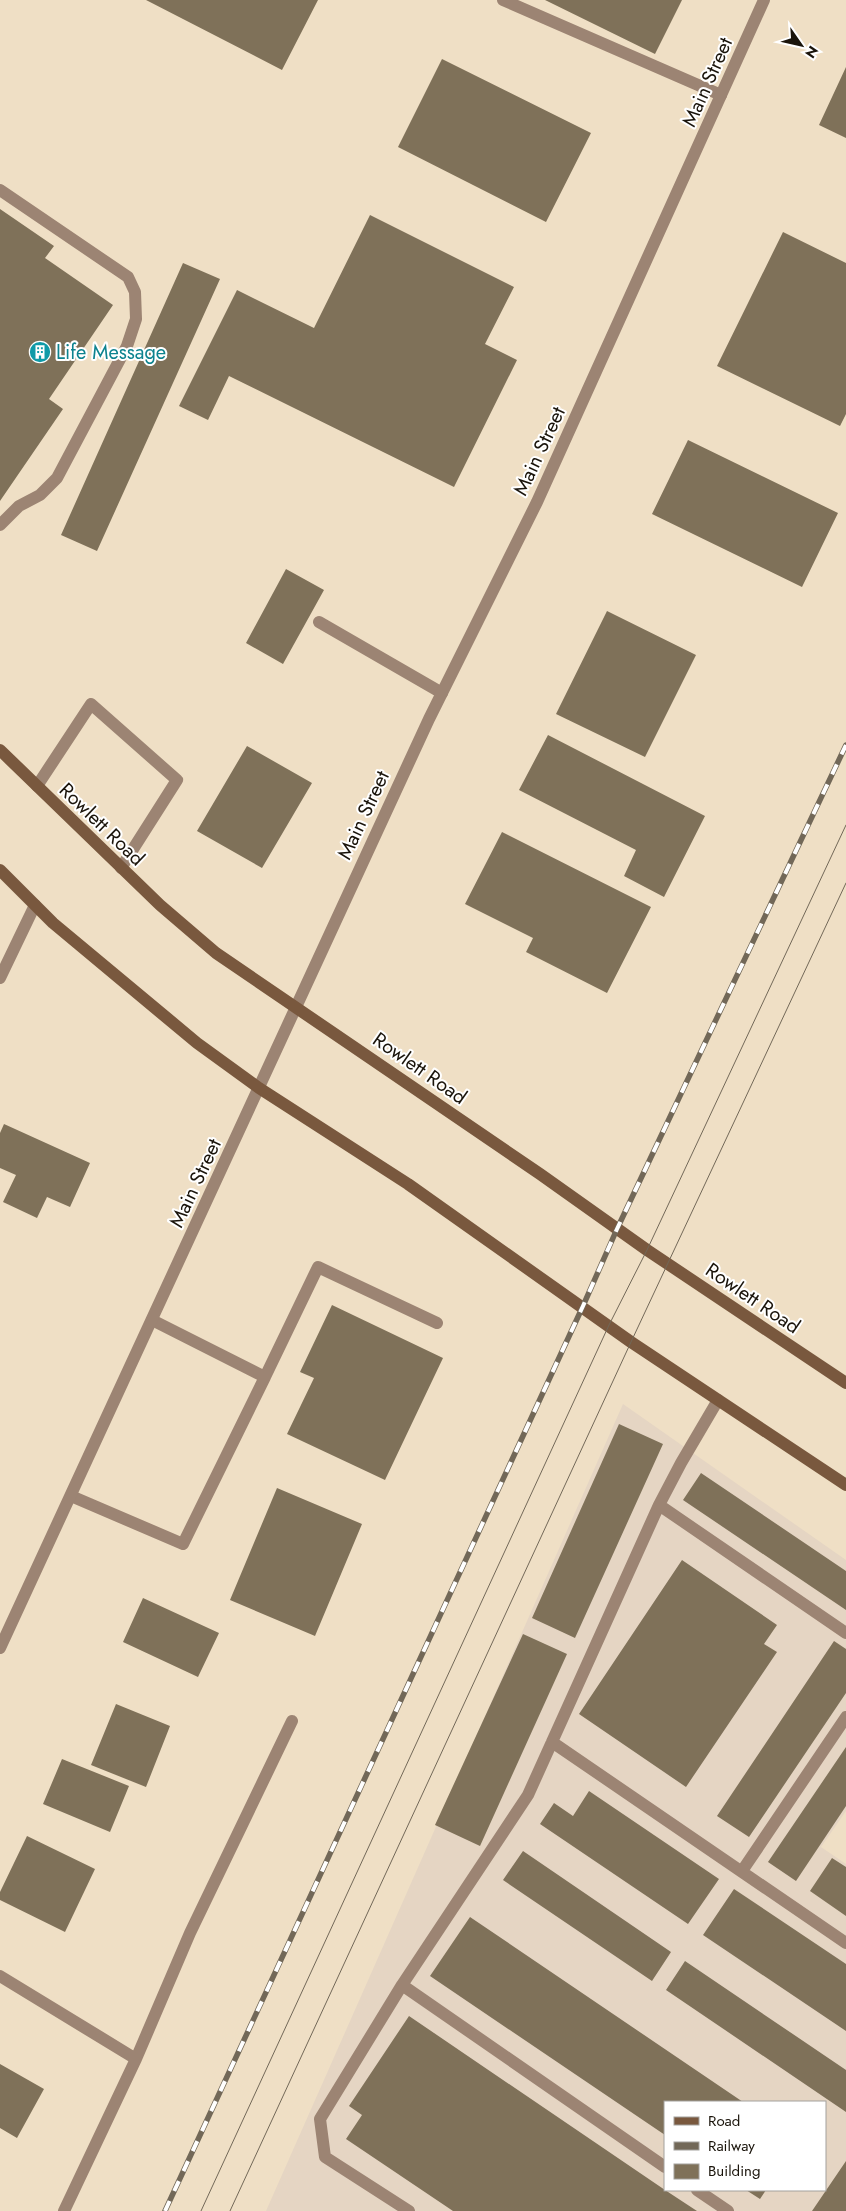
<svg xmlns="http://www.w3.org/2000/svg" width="846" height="2211" viewBox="0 0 846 2211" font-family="Jost,sans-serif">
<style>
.commercial{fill:#e5d5c3;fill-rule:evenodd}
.building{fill:#7f7159}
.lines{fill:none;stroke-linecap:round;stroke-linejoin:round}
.service{stroke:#9c8473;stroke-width:12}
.tertiary{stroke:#9c8473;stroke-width:12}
.secondary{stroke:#79583e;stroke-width:12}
.tram{stroke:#726858;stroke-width:1}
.rail-casing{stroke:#726858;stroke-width:5.5}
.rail{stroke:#fff;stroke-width:4;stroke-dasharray:11;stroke-linecap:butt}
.labels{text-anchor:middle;stroke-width:4;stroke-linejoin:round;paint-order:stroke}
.street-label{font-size:20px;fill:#1a140b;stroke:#fff}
.culture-label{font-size:20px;fill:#0d838f;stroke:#fff;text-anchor:start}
</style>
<rect width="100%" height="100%" fill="#efdfc5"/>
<path class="commercial" d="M623 1404 846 1560V1811L821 1847 846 1864V2211H266ZM665 2102H825V2190H665Z"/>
<path class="building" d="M146 0H318L282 70Z
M545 0H682L655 54Z
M442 59 591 133 546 222 398 147Z
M846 67V138L819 125Z
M0 209 54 246 45 258 113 305 49 399 63 409 0 501Z
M370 215 514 287 485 344 517 360 454 487 229 376 208 420 179 406 237 290 314 328Z
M783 232 846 263V414L840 426 717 366Z
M183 263 220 279 97 551 61 535Z
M688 440 838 513 802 587 652 514Z
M286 569 324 590 283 664 246 643Z
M607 611 696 655 645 757 556 714Z
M548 735 705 816 664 897 624 876 636 850 519 790Z
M247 746 312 783 262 868 197 831Z
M502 832 651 907 607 993 526 952 533 938 465 904Z
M4 1124 90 1163 70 1207 47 1197 37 1218 3 1202 16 1175 0 1168V1133Z
M332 1305 443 1358 385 1480 287 1434 314 1378 300 1372Z
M619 1424 663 1444 575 1638 532 1618Z
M701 1473 846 1571V1610L683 1500Z
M277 1488 362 1524 315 1636 230 1600Z
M682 1560 777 1625 764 1644 777 1652 686 1787 579 1714Z
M143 1598 219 1633 198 1677 123 1642Z
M523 1634 567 1654 480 1846 435 1825Z
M834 1641 846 1649V1693L749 1837 717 1816Z
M116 1704 170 1726 146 1787 91 1765Z
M846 1747V1806L796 1881 768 1862Z
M62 1759 129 1786 110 1832 43 1804Z
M589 1791 719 1879 688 1924 540 1824 554 1803 573 1816Z
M27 1836 95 1869 65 1932 0 1900V1892Z
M523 1851 671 1952 652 1981 503 1880Z
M832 1858 846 1867V1916L810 1891Z
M734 1889 846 1964V2031L703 1935Z
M470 1917 743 2102H665V2135L430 1976Z
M685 1961 846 2070V2112L666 1990Z
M409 2016 665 2190 697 2211H453L346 2139 362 2115 349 2106Z
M0 2064 44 2089 17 2138 0 2128Z
M846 2161V2211H812Z
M746 2190H766L760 2199Z"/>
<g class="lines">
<path class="service" d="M503 0 721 95
M0 190 128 277 135 292 136 319 127 346 57 478 40 495 19 506 0 525
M319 622 442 693
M37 786 91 704 177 780 121 868
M0 978 35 905
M265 1377 318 1267 437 1323
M71 1496 183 1544 265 1377 152 1320
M659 1505 681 1463 718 1400
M552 1742 846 1943
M742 1871 846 1717
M0 1976 136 2059
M402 1985 665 2167
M697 2190 728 2211
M64 2211 136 2059 190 1933 292 1721
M409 2211 325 2157 320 2119 402 1985 528 1795 659 1505 846 1633"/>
<path class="tertiary" d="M0 1648 429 719 537 502 764 0"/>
<path class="secondary" d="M0 750 160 905 216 953 540 1174 647 1250 846 1383
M0 870 53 923 197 1043 259 1088 408 1184 631 1342 846 1485"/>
<path class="tram" d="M201 2211 609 1325 647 1250 846 825
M230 2211 631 1342 846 883"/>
<g class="rail-casing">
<path id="rail" d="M165 2211 583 1306 617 1229 846 745"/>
</g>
<use href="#rail" class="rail"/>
</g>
<defs>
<g id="building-disc" transform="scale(1.125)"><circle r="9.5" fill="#0f9aa8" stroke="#fff"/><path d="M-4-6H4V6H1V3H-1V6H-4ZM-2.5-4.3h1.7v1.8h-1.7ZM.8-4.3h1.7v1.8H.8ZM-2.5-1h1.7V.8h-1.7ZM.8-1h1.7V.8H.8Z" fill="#fff"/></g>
</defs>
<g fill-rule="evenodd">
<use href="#building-disc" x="40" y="352"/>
</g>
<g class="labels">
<g class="street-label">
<text transform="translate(707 82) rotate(-66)" y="7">Main Street</text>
<text transform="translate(539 451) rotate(-65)" y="7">Main Street</text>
<text transform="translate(363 815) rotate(-65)" y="7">Main Street</text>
<text transform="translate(102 824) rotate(44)" y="7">Rowlett Road</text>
<text transform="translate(420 1068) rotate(35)" y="7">Rowlett Road</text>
<text transform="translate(195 1183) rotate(-65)" y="7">Main Street</text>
<text transform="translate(753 1298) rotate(34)" y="7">Rowlett Road</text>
</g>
<g class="culture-label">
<text x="56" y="359">Life Message</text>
</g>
</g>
<rect x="664" y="2101" width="162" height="90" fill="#ffffff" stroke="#a3a19d"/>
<rect x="674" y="2117" width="25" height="8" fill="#79583e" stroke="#a3a19d"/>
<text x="708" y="2126" font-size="15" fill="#1a140b">Road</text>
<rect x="674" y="2142" width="25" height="8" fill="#726858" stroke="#a3a19d"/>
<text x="708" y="2151" font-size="15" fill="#1a140b">Railway</text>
<rect x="674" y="2164" width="25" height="15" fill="#7f7159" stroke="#a3a19d"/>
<text x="708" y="2176" font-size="15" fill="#1a140b">Building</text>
<g transform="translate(801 45) rotate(124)" stroke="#ffffff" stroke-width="4" paint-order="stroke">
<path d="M0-4L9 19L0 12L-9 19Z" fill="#1a140b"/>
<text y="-8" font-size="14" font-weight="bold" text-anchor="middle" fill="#1a140b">N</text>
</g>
</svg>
